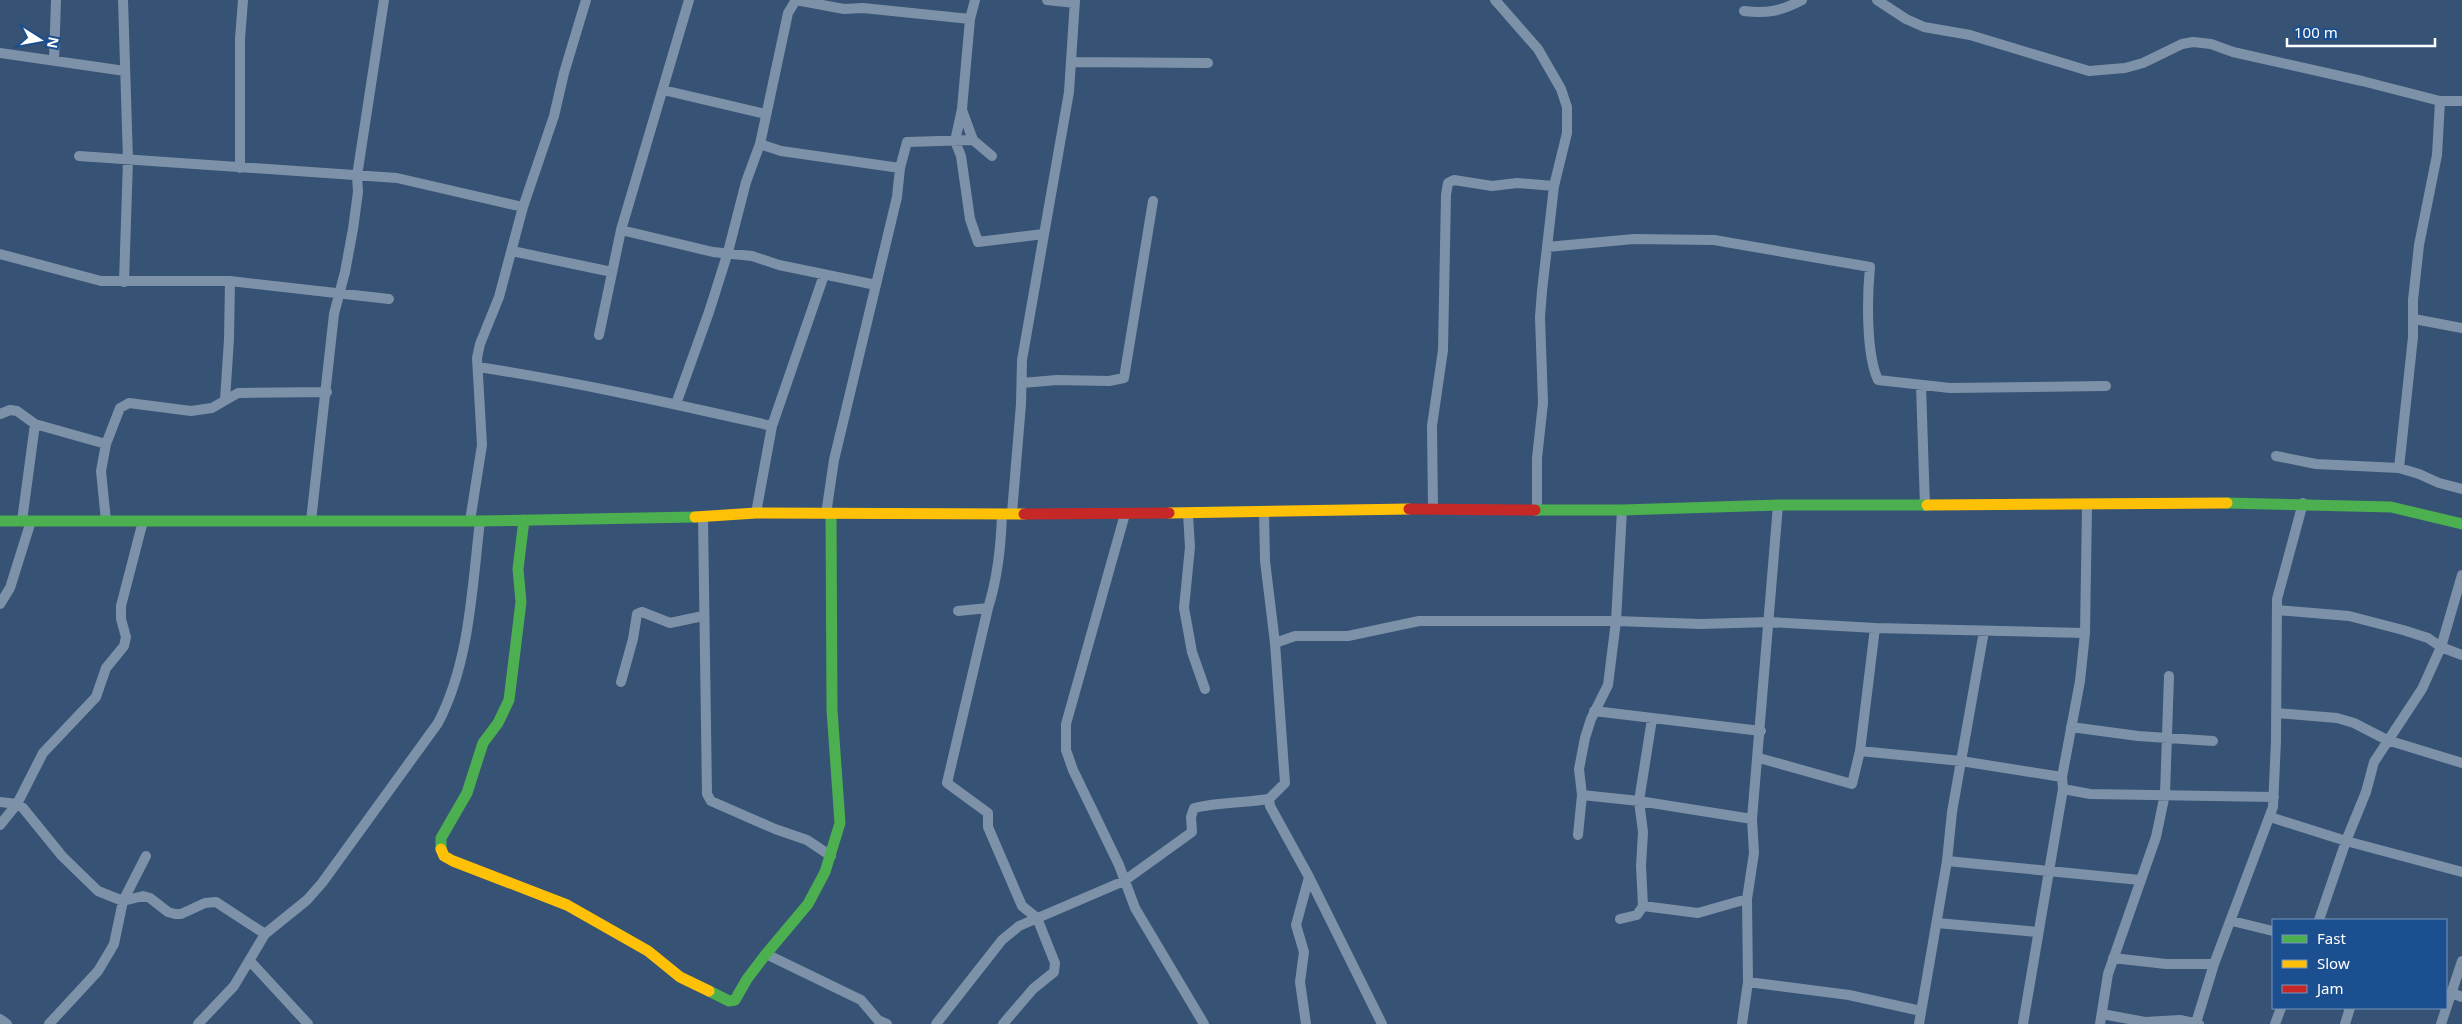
<svg xmlns="http://www.w3.org/2000/svg" width="2462" height="1024" viewBox="0 0 2462 1024" font-family="'Noto Sans',sans-serif">
<style>
.lines{fill:none;stroke-linecap:round;stroke-linejoin:round}
.street{stroke:#7d92a8;stroke-width:10}
.fast{stroke:#4caf50;stroke-width:11}
.slow{stroke:#ffc107;stroke-width:11}
.jam{stroke:#c62828;stroke-width:11}
</style>
<rect width="100%" height="100%" fill="#365274"/>
<g class="lines">
<path class="street" d="M123 0 128 160 124 282
M975 0 970 19 962 109 955 141 961 156 970 219 978 242 1044 234
M1047 0 1075 3
M1495 0 1538 49 1561 89 1567 107V133L1554 186 1542 291 1540 317 1543 403 1537 458V511
M1877 0 1906 19 1924 27 1970 35 2089 71 2125 68 2143 63 2182 44 2193 42 2211 44 2233 52 2362 81 2440 101H2462
M1744 11C1767 14 1781 11 1802 0
M0 53 125 71
M54 60 56 0
M1071 62 1208 63
M663 90 766 114
M962 110 973 140 992 156
M760 144 781 151 900 168
M79 156 397 178 523 207
M240 168V39L243 0
M621 230 713 252 752 256 779 265 876 285
M1547 247 1634 239 1714 240 1870 267C1867 297 1866 354 1878 380L1950 388 2106 386
M512 251 612 272
M0 254 101 281H230L389 299
M2414 319 2462 328
M599 335 621 230 689 0
M478 367C578 382 674 404 772 426
M1022 383 1057 380 1109 381 1124 378 1153 201
M1921 386 1925 506
M225 400 229 339 230 281
M676 404 709 312 728 252 746 182 760 144 788 13 796 0 844 9 863 8 970 19
M0 414 10 410 17 411 35 424 106 444
M2276 456 2316 464 2399 468 2419 474 2439 483 2462 489
M2399 468 2413 337V300L2419 245 2437 155 2440 101
M1433 509 1432 426 1443 350 1446 195 1448 183 1454 180 1492 186 1517 183 1554 186
M1264 511 1265 561 1275 643 1285 783 1269 799 1270 806 1309 877 1382 1024
M756 513 772 426 824 275
M1012 513 1021 404 1022 360 1069 92 1075 0
M826 514 834 460 897 197 900 168 907 142 973 140
M1002 514C1001 546 998 577 988 608L947 783 988 813V827L1022 906 1037 918 1055 963 1054 972 1033 989 1003 1024
M1125 514 1066 724V750L1073 770 1119 865 1135 908 1204 1024
M1188 514 1190 547 1184 608 1192 652 1205 689
M703 517 707 794 711 801 775 829 807 840 831 856
M22 521 35 424
M106 521 101 471 106 444 120 408 129 403 191 411 212 408 238 393 327 392
M311 521 334 314 345 272 353 229 358 192 357 176 384 0
M470 521 482 445 477 358 480 344 499 297 523 207 554 116 564 73 586 0
M0 604 10 588 31 521
M2277 610 2349 616 2403 630 2428 638 2441 647 2462 655
M958 611 988 608
M1275 643 1295 636H1348L1419 621H1616L1701 624 1769 622 1875 628 2085 633
M621 682 633 639 637 614 642 612 670 623 703 616
M1594 711 1761 731
M2276 713 2337 718 2354 723 2387 740 2462 763
M2071 727 2138 736 2213 741
M1860 751 1961 761 2062 777
M1759 758 1852 784 1860 751 1875 628
M2063 789 2090 794 2274 797
M1582 795 1639 801 1752 819
M0 802 17 804 23 808 62 856 98 891 123 901 143 896 150 898 168 912 175 914H181L205 903 216 902 265 934
M2270 817 2346 841 2462 872
M0 825 17 804 43 753 96 697 106 668 124 646 126 637 121 619V606L143 521
M1578 835 1582 795 1579 769 1585 738 1591 719 1608 685 1616 621 1622 510
M1947 861 2140 880
M1643 906 1698 913 1747 899
M1620 919 1637 915 1643 906 1641 866 1643 832 1639 801 1652 719
M2319 920 2346 841 2366 792 2374 762 2422 689 2441 647 2462 575
M2232 921 2273 931
M1937 923 2038 932
M766 954 861 1000 878 1020 887 1024
M2113 958 2166 964H2214
M250 961 308 1024
M1748 982 1849 995 1921 1011
M2452 993 2462 997
M2102 1014 2145 1022 2180 1020 2199 1024
M0 1019 7 1024
M2196 1023 2214 964 2273 807 2276 741 2277 599 2303 503
M49 1024 98 971 110 951 114 944 123 901 146 856
M198 1024 234 986 265 934 307 900 322 883 438 723C470 662 472 587 480 521
M936 1024 1002 940 1019 926 1124 881 1192 832 1191 817 1194 808C1219 802 1244 803 1269 799
M1306 1024 1300 982 1304 952 1296 925 1309 877
M1742 1024 1748 982 1747 899 1754 853 1752 819 1778 505
M1919 1024 1947 861 1952 812 1984 631
M2023 1024 2063 789 2062 777 2080 681 2085 633 2087 506
M2100 1024 2108 974 2156 837 2165 794 2169 676
M2275 1024 2281 1008
M2345 1024 2350 1008
M2441 1024 2462 961"/>
<path class="fast" d="M2227 503 2391 507 2462 524
M1535 510H1622L1778 505H1927
M0 521H480L695 517
M441 849V838L467 793 483 743 498 723 509 700 521 602 518 569 524 520
M709 991 729 1001 735 1000 747 979 766 954 808 904 825 872 840 823 832 710 831 513"/>
<path class="slow" d="M1927 505 2227 503
M1169 513 1409 509
M695 517 756 513 1024 514
M441 849 444 856 453 861 567 905 648 951 680 977 709 991"/>
<path class="jam" d="M1409 509 1535 510
M1024 514 1169 513"/>
</g>
<rect x="2272" y="919" width="175" height="90" fill="#1b4f8f" stroke="#7695bc"/>
<rect x="2282" y="935" width="25" height="8" fill="#4caf50" stroke="#7695bc"/>
<text x="2317" y="944" font-size="15" fill="#ffffff">Fast</text>
<rect x="2282" y="960" width="25" height="8" fill="#ffc107" stroke="#7695bc"/>
<text x="2317" y="969" font-size="15" fill="#ffffff">Slow</text>
<rect x="2282" y="985" width="25" height="8" fill="#c62828" stroke="#7695bc"/>
<text x="2317" y="994" font-size="15" fill="#ffffff">Jam</text>
<g transform="translate(40 40) rotate(101)" stroke="#1b4f8f" stroke-width="4" paint-order="stroke">
<path d="M0-4L9 19L0 12L-9 19Z" fill="#ffffff"/>
<text y="-8" font-size="14" font-weight="bold" text-anchor="middle" fill="#ffffff">N</text>
</g>
<path d="M2287 38v8h148v-8" fill="none" stroke="#ffffff" stroke-width="2.5"/>
<text x="2294" y="38" font-size="15" fill="#ffffff" stroke="#1b4f8f" stroke-width="4" paint-order="stroke">100 m</text>
</svg>
